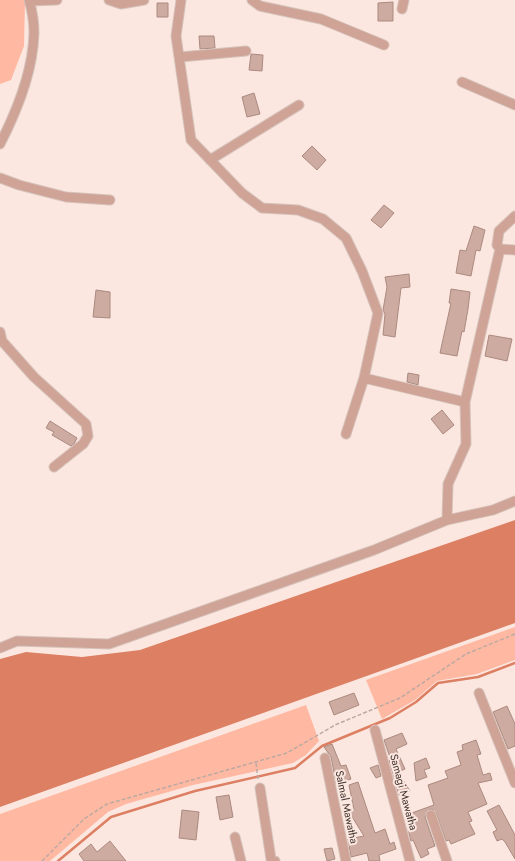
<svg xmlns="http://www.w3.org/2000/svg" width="515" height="861" viewBox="0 0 515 861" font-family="Jost,sans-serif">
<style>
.green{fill:#ffb8a2}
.water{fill:#dd7f62}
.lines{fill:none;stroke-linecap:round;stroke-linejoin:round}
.stream{stroke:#dd7f62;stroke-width:2.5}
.building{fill:#cdaba0;stroke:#ab8a80}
.minor-casing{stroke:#d6c3bc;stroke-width:11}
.path{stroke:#bba9a2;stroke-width:1.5;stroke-dasharray:4 2;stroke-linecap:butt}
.minor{stroke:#cfa395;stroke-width:9}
.labels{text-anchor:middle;stroke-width:4;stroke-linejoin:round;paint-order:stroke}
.street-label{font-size:11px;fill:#3f322d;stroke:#fce7e0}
</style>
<rect width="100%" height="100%" fill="#fce7e0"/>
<path class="green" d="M0 0H24L25 2 24 46 11 80 0 84Z
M515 627V660L477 674 437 681 415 700 382 719 366 680Z
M306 705 319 741 306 755 293 763 193 785 126 804 108 812 50 861H0V814Z"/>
<path class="water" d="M515 520V623L0 807V659L26 652 82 657 140 650Z"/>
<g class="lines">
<path class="stream" d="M58 861 111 817 195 791 295 768 322 746 390 718 416 702 438 683 478 677 515 663"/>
</g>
<path class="building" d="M393 2V21H378V3Z
M157 3H168V17H157Z
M199 36H214L215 48 200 49Z
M251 54 263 55 262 71 249 70Z
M254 93 260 114 247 117 242 97Z
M312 146 326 160 317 170 302 156Z
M384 205 394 213 381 228 371 220Z
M474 226 485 230 480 251 476 250 471 276 456 273 460 250 466 251Z
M409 274 410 287 401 288 395 337 383 335 385 314 383 310 387 287 385 277Z
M451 289 470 292 468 309 464 332 462 331 457 356 440 353 451 303H449Z
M96 290 110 292V318L93 317Z
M489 335 512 339 507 361 485 356Z
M408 373 419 375 418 385 407 382Z
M442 410 454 425 443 434 431 419Z
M50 421 77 438 74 444 71 446 52 435 54 432 46 428Z
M354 693 359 705 334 715 329 702Z
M507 706 515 724V746L508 749 493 712Z
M402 733 407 744 396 749 405 769 398 772 410 791 399 795 389 760H391L384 740Z
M476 740 481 754 477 755 483 775 490 773 492 780 478 783 487 804 468 812 472 821 469 822 475 834 451 844 449 840 446 841 436 813 432 809 429 810 425 817 435 846 427 849 429 854 421 858 413 840 411 841 408 829 414 827 409 814 434 805 428 785 448 778 445 771 461 765 457 752 463 750 462 745Z
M332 744 341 766 346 765 351 779 336 784 331 757 324 747Z
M426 758 430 768 424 770 427 777 416 781 414 763Z
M378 765 381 776 376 778 370 768Z
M358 782 375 833 385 829 390 844 394 842 396 849 379 855 380 861H369L367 853 351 857 348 839 364 836 349 812 354 810 349 785Z
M229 795 233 817 220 820 216 797Z
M499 805 515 835V859L505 842 502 839 497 841 493 832 497 830 487 811Z
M182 810 199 812 196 840 179 838Z
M110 841 126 861H84L79 854 91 844 97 852Z
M332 848 335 859 327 861 324 849Z"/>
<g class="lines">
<g class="minor-casing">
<path id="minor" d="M109 0 121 4 144 0
M181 0 176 36 191 140 242 193 262 208 298 210 323 219 346 238 362 271 378 313 364 378 465 402 466 444 448 484 447 520
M252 0 260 6 321 19 384 45
M30 1 57 0
M402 9 404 0
M180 57 246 51
M462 82 515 105
M0 144C17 111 33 71 34 33 34 23 32 10 29 0
M210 160 299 105
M0 178 19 185 66 197 110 200
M515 216 499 231 497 245 500 249 515 250
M0 332 2 341 34 377 86 424 88 436 83 444 54 467
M465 402 500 249
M346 434 364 378
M0 648 17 641 109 644 374 550 447 520 493 510 515 501
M479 693 515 783
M375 730 410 861
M325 758 346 861
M260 788 271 859 275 861
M431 815 447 861
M235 837 241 861"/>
</g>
<path class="path" d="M256 763 258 779
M42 861 84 819 107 804 287 753 335 725 400 698 466 654 515 634"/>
<use href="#minor" class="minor"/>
</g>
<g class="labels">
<g class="street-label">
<text transform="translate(404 792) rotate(75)" y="4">Samagi Mawatha</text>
<text transform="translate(347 807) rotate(78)" y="4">Salmal Mawatha</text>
</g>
</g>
</svg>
